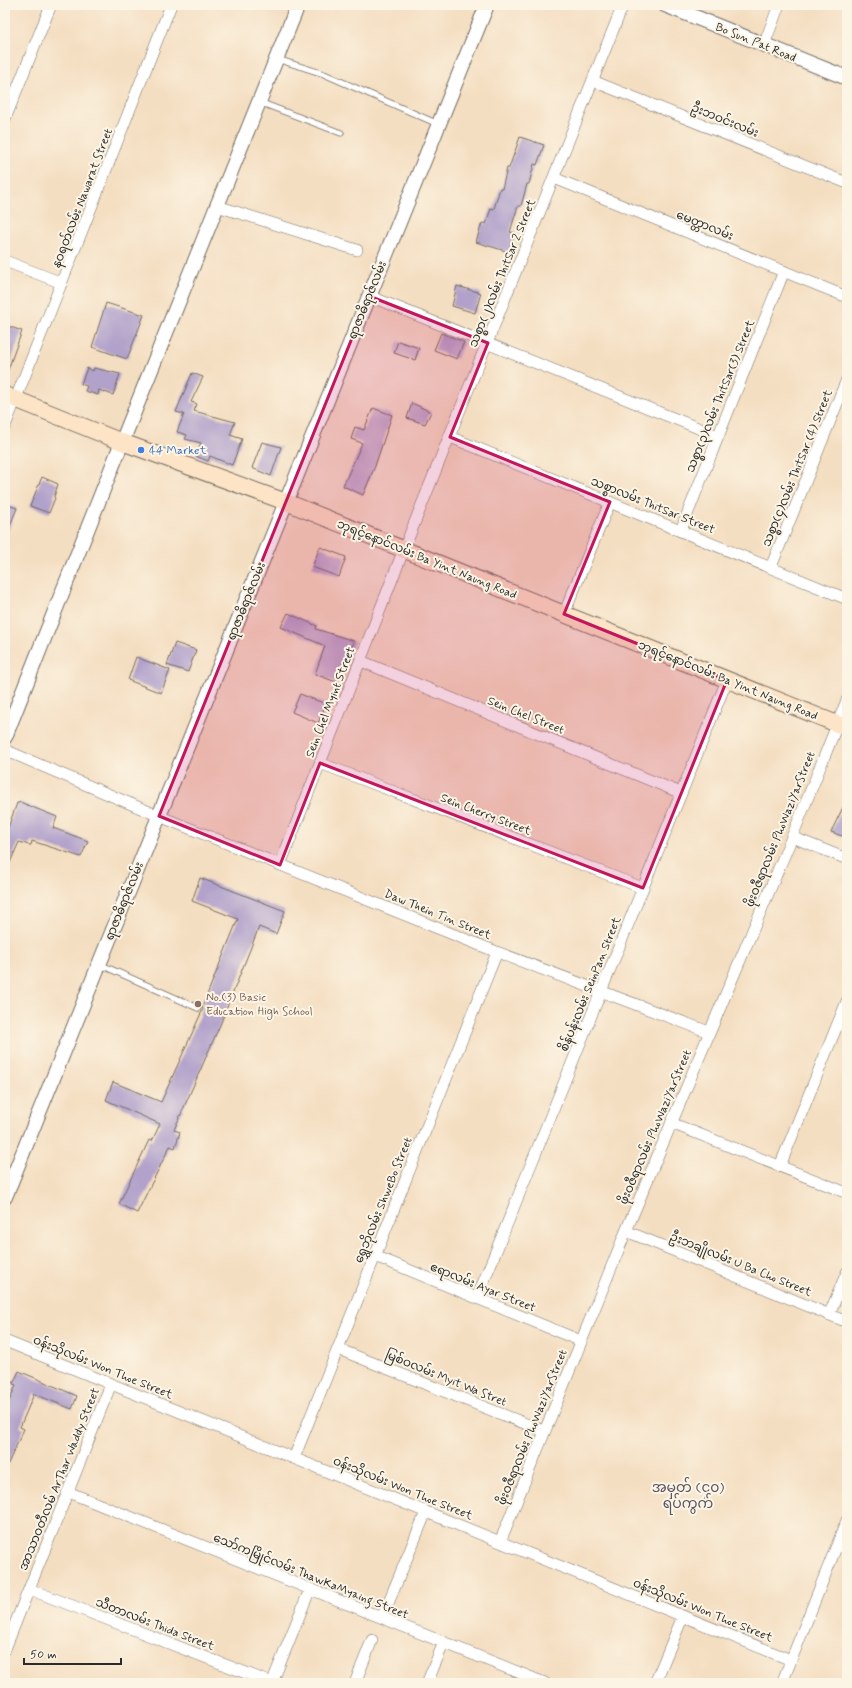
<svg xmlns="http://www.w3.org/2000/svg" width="852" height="1688" viewBox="0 0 852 1688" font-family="Mynerve,'Noto Sans Myanmar',sans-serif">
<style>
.building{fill:#b1a1cb}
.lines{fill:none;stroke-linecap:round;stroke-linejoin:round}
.service-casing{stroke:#716a60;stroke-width:7}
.minor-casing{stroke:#716a60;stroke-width:12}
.tertiary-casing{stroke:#716a60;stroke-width:16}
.secondary-casing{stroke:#716a60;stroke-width:18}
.service{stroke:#fff;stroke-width:5.5}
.minor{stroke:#fff;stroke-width:11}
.tertiary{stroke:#fff;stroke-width:14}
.secondary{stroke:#fee4c6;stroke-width:16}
.marked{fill:#c2185b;fill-opacity:0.2;stroke:#c2185b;stroke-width:3;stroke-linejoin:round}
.shop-dot{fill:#3f7fe0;stroke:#fcf5e5;stroke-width:1.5}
.education-dot{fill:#8d6e63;stroke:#fcf5e5;stroke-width:1.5}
.labels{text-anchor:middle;stroke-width:4;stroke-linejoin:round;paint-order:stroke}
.street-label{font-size:12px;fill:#2b2b2b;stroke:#fcf5e5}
.shop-label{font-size:12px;fill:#366cbe;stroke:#fcf5e5;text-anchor:start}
.education-label{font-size:12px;fill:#785e54;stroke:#fcf5e5;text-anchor:start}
.quarter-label{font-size:14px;fill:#5a5463;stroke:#fcf5e5}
</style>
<rect width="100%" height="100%" fill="#fcf5e5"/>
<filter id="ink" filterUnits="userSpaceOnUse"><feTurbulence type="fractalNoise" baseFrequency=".025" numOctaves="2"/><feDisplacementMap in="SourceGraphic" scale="8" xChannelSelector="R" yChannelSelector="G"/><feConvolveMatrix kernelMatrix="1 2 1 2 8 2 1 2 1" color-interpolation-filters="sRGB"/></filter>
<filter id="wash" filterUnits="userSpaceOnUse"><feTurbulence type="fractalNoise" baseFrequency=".012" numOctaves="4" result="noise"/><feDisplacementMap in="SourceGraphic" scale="16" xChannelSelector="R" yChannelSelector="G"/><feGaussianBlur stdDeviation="0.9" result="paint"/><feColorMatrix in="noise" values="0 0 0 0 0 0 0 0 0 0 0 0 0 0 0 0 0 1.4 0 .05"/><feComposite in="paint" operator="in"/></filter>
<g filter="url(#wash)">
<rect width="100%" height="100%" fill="#f4dec1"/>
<g id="blocks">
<path class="building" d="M520 137 544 145 537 165 534 164 529 184H527L521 206H518L510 232 515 233 509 252 476 242 482 223 486 224 491 208 494 209 500 188 502 189 507 168H509Z
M457 286 481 293 475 313 452 306Z
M106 303 144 315 127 359 92 347Z
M5 325 22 331 6 375H5Z
M441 333 464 342 457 359 434 350Z
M398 341 419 348 415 360 394 353Z
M87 368 93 371 94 368 120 374 113 395 99 390 98 395 85 391 87 386 81 384Z
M192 373 203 377 191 402 197 404 194 411 235 422 230 435 242 439 232 465 210 456 208 461 196 456 201 443 185 439 187 435 177 432 184 414 176 412Z
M412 403 431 412 425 424 407 418Z
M373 408 392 415 375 466 363 495 343 486 362 443 351 439 355 427 364 430Z
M262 442 281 447 271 476 252 468Z
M42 477 58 484 54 497 55 498 49 513 30 506Z
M5 504 17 508 5 538Z
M320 547 346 557 339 577 312 567Z
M288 613 317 626 316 629 354 641 348 659 345 658 336 682 315 674 325 646 281 627Z
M175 643 196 650 188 672 167 665Z
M136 657 170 670 161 693 128 680Z
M300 694 326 704 318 723 292 712Z
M847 799V825L842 836 831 832Z
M20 802 57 817 53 828 88 841 81 857 32 841 31 845H29L19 842 5 874V836L17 803H19Z
M200 878 285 911 276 934 259 927 220 1025 174 1130 180 1132 175 1148 170 1146 137 1213 119 1204 149 1140 152 1141 160 1124 106 1100 113 1082 161 1102 203 1009 202 1007 238 919 192 901Z
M19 1371 77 1396 72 1409 34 1394 20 1427 24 1429 5 1470V1411L16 1385 13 1384Z"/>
</g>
</g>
<g filter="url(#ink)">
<use href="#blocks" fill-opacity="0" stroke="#716a60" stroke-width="1"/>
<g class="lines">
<g class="service-casing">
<path id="service" d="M277 59 324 74 438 124
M259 102 341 133
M99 964 198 1008"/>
</g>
<g class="minor-casing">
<path id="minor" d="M764 45 779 5
M593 81 847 183
M5 119 51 5
M554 178 847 297
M217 206 357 250
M5 261 62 283
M369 296 718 436
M5 426 171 5
M450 437 847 599
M681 530 784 271
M771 567 847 379
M564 614 610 502
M361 661 681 793
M5 750 159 816 497 952 709 1032
M320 763 643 888
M792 837 847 859
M280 865 404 549 623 5
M671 1123 847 1193
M780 1166 847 1001
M626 1231 847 1322
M375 1256 581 1341
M477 1298 727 680
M829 1315 847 1272
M5 1341 791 1660
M338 1349 544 1431
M294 1458 497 952
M68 1492 545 1683
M500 1542 626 1231 792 837 847 700
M29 1589 272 1683
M382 1618 426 1512
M5 1649 111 1384
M272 1683 310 1589
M355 1683 372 1640
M427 1683 444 1642
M655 1683 683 1616
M782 1683 847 1520"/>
</g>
<g class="tertiary-casing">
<path id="tertiary" d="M665 5 847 78
M5 737 122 442 298 5
M5 1197 487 5"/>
</g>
<g class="secondary-casing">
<path id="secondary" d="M5 395 122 442 286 502 847 728"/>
</g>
<use href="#service" class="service"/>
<use href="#minor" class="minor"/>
<use href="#tertiary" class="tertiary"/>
<use href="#secondary" class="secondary"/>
</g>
</g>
<path class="marked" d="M369 296 488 343 450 437 610 502 564 614 727 680 643 888 320 763 280 865 159 816Z"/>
<circle class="shop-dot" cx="141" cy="450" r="4"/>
<circle class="education-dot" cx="198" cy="1004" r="4"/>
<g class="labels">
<g class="street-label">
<text transform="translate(756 42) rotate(22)" y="4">Bo Sun Pat Road</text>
<text transform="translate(725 120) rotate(22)" y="4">ဦးဘဝင်းလမ်း</text>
<text transform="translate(82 198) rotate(-69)" y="4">နဝရတ်လမ်း Nawarat Street</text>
<text transform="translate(705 225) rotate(22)" y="4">မေတ္တာလမ်း</text>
<text transform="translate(502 273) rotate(-68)" y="4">သစ္စာ(၂)လမ်း ThitSar 2 Street</text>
<text transform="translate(367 300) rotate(-68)" y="4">ရာဇာဓိရာဇ်လမ်း</text>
<text transform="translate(720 396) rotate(-68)" y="4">သစ္စာ(၃)လမ်း ThitSar(3) Street</text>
<text transform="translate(797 468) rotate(-68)" y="4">သစ္စာ(၄)လမ်း ThitSar (4) Street</text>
<text transform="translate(653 505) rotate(22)" y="4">သစ္စာလမ်း ThitSar Street</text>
<text transform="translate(427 559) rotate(22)" y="4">ဘုရင့်နောင်လမ်း Ba Yint Naung Road</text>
<text transform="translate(246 601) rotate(-68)" y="4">ရာဇာဓိရာဇ်လမ်း</text>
<text transform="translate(728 680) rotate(22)" y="4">ဘုရင့်နောင်လမ်း Ba Yint Naung Road</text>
<text transform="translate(330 702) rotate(-69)" y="4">Sein Chel Myint Street</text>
<text transform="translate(526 715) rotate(22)" y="4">Sein Chel Street</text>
<text transform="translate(486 814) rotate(21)" y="4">Sein Cherry Street</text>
<text transform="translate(780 829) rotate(-68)" y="4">ဖိုးဝဇီရာလမ်း PhoWaziYarStreet</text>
<text transform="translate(124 901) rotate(-68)" y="4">ရာဇာဓိရာဇ်လမ်း</text>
<text transform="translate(438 914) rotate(22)" y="4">Daw Thein Tin Street</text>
<text transform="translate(590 984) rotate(-68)" y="4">စိန်ပန်းလမ်း SeinPan Street</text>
<text transform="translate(655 1127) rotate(-67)" y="4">ဖိုးဝဇီရာလမ်း PhoWaziYarStreet</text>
<text transform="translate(383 1200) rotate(-68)" y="4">ရွှေဘိုလမ်း ShweBo Street</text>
<text transform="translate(741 1264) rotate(22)" y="4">ဦးဘချိုလမ်း U Ba Cho Street</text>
<text transform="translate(483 1287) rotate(22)" y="4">ဧရာလမ်း Ayar Street</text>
<text transform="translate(103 1367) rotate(22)" y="4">ဝန်းသိုလမ်း Won Thoe Street</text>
<text transform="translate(446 1378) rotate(22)" y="4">မြစ်ဝလမ်း Myit Wa Stret</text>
<text transform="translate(532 1427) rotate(-68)" y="4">ဖိုးဝဇီရာလမ်း PhoWaziYarStreet</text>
<text transform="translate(59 1479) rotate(-68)" y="4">အာသာဝတီလမ် ArThar Waddy Street</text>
<text transform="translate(403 1488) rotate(22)" y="4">ဝန်းသိုလမ်း Won Thoe Street</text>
<text transform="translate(311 1576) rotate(22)" y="4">သော်ကမြိုင်လမ်း ThawKaMyaing Street</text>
<text transform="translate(703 1610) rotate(22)" y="4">ဝန်းသိုလမ်း Won Thoe Street</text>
<text transform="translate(155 1624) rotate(21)" y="4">သီတာလမ်း Thida Street</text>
</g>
<g class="shop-label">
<text x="149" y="454">44 Market</text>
</g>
<g class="education-label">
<text x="206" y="1001">No.(3) Basic<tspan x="206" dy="14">Education High School</tspan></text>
</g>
<g class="quarter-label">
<text x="688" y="1492">အမှတ် (၄၀)<tspan x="688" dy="16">ရပ်ကွက်</tspan></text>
</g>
</g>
<rect width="852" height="1688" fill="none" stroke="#fcf5e5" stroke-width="20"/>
<path d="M24 1658v6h97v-6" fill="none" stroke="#2b2b2b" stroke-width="2"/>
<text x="30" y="1658" font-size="12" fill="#2b2b2b" stroke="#fcf5e5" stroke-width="3" paint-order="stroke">50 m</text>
</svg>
